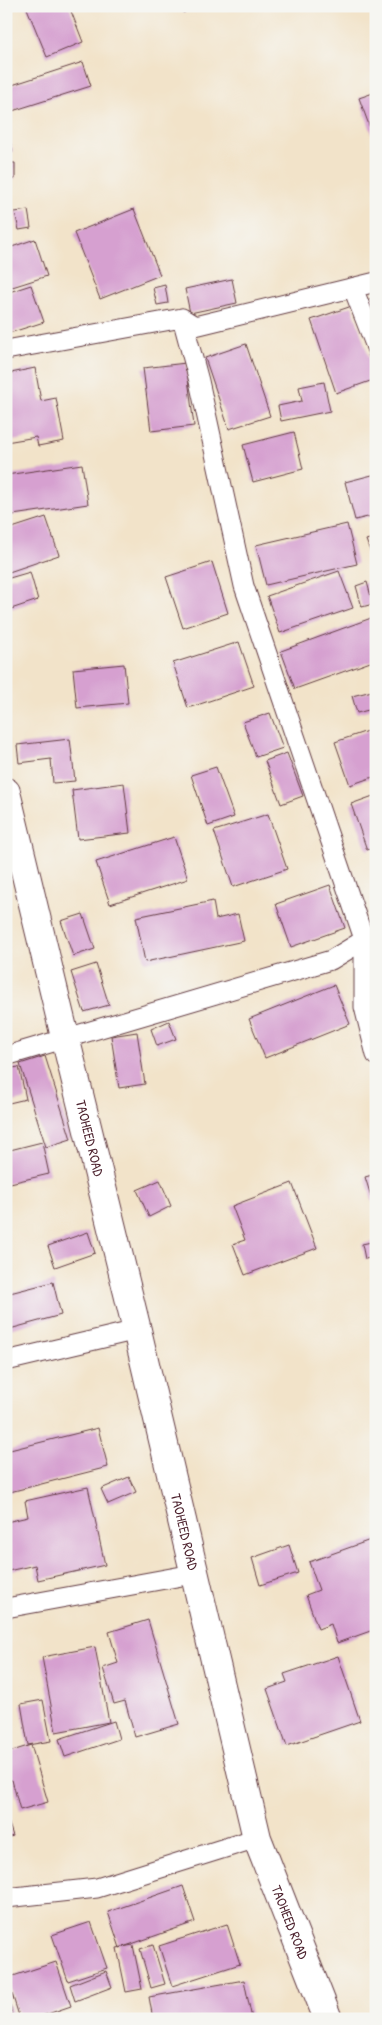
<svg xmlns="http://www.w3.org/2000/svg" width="382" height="2025" viewBox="0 0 382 2025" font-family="'Patrick Hand',sans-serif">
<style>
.building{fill:#d6a0d0}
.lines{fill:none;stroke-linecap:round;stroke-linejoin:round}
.minor-casing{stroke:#633c43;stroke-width:21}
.primary-casing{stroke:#633c43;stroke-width:30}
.minor{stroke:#fff;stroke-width:19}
.primary{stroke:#fff;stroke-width:28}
.labels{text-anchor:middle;stroke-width:4.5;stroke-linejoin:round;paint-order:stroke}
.street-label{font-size:14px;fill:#4a1f2b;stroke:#f6f6f2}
</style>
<rect width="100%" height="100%" fill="#f6f6f2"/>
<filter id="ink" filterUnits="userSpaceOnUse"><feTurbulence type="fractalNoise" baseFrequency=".02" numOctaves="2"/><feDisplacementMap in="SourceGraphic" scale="10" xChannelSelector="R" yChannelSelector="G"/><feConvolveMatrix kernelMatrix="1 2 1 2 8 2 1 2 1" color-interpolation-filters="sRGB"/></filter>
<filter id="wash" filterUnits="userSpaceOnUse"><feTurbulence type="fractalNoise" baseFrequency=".0096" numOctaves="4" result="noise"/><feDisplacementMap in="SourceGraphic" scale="20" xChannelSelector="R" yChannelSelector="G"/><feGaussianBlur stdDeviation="1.12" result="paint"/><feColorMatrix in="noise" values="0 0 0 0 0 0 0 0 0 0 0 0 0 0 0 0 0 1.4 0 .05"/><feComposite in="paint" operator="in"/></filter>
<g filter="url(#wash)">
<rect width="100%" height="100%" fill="#f2e3c9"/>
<g id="blocks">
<path class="building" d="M26 6H69L83 42 47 57Z
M175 6H189L184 13Z
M83 62 91 86 6 113V87Z
M376 92V144L359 98Z
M6 130 13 151 6 153Z
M6 163H15V179H6Z
M134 209 160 275 100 299 74 233Z
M28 210 31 228 19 230 15 212Z
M35 239 47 276 6 289V249Z
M232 279 237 303 190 313 185 289Z
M31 285 44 322 6 334V293Z
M165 285 168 303 157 305 153 288Z
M376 296V321L367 300Z
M352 306 376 379 336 393 311 320Z
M246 344 270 416 229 429 205 358Z
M186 363 194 426 151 431 143 368Z
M35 368 41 401 56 398 64 441 38 446 36 437 6 442V374Z
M324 382 330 411 281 421 278 406 302 401 299 387Z
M294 432 303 469 253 482 243 445Z
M82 464 88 504 6 516V475Z
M376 474V515L355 520 345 482Z
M46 517 59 555 6 573V530Z
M347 524 357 564 266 585 256 545Z
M376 537V567L366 540Z
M212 562 228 613 183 628 166 577Z
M339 571 353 608 280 633 267 596Z
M30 572 38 600 11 609 6 594V579Z
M367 582 373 604 362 607 356 586Z
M374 617 376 623V660L295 689 281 651Z
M239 642 254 686 188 708 173 663Z
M124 664 128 703 77 708 73 669Z
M376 690V708L357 713 352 696Z
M270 713 283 748 256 757 243 722Z
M376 728V776L350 785 335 742Z
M70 739 75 781 53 783 51 759 19 763 17 745Z
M287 753 303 796 281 804 265 761Z
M216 767 234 817 208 826 191 775Z
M124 783 130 833 78 839 72 790Z
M376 795V847L367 850 351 804Z
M268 814 287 869 233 887 214 831Z
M174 837 188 879 110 904 96 862Z
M330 885 345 928 291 947 276 904Z
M213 901 216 919 238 914 244 941 145 962 136 917Z
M83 914 95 949 73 956 61 921Z
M96 964 109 1005 84 1012 71 972Z
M334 985 350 1024 265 1058 249 1019Z
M169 1021 176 1039 157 1046 151 1029Z
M137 1032 145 1084 119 1088 111 1036Z
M45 1056 71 1139 46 1147 20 1064Z
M19 1067 26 1099 9 1103 6 1090V1069Z
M42 1142 49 1174 6 1184V1151Z
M376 1174V1209H375L365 1177Z
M160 1180 171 1206 149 1217 137 1190Z
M292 1183 317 1248 245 1275 233 1244 245 1240 232 1206Z
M88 1232 95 1253 55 1267 48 1246Z
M376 1241V1257L365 1259 362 1244Z
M53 1282 61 1315 6 1330V1294Z
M98 1428 108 1467 6 1493V1451Z
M129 1477 136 1492 108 1504 101 1489Z
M88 1487 105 1565 38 1580 35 1565 8 1571 6 1561V1522L28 1517 25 1501Z
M376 1538V1629L337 1643 331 1624 318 1629 306 1595 319 1590 309 1562Z
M289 1545 298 1573 260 1585 252 1558Z
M148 1620 179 1724 135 1737 125 1701 114 1704 103 1668 118 1663 109 1632Z
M95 1647 109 1722 56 1732 42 1657Z
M338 1656 360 1721 287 1746 267 1689 287 1682 284 1674Z
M43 1700 51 1741 28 1745 21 1704Z
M114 1721 119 1739 65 1757 59 1739Z
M31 1745 48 1802 20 1810 12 1780 6 1781V1753Z
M6 1815 13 1836 6 1838Z
M183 1886 195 1922 120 1948 108 1912Z
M91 1922 107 1968 68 1981 52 1935Z
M227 1924 240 1964 172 1986 159 1946Z
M133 1945 142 1989 126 1992 117 1948Z
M153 1945 165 1984 151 1988 140 1949Z
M56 1962 71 2006 33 2019H20L7 1978Z
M106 1971 112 1987 75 2001 70 1985Z
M244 1980 252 2019H153L149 1997Z
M10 2005 13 2019H6V2006Z"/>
</g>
</g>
<g filter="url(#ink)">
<use href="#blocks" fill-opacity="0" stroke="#633c43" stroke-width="1"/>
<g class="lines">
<g class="minor-casing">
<path id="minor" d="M353 288 376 347
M182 318 199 381 244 586 364 939V1007L376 1055
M6 350 182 318 195 326 376 282
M6 1056 331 960 372 935
M6 1361 137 1330
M6 1608 193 1574
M6 1898 97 1888 257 1838"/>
</g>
<g class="primary-casing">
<g id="primary">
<path id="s1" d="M6 792 65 1037 137 1330 257 1838 328 2019"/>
</g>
</g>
<use href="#minor" class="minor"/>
<use href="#primary" class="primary"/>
</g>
</g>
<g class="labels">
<g class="street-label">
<text dy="5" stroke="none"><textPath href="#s1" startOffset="356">TAOHEED ROAD</textPath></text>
<text dy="5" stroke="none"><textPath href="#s1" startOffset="761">TAOHEED ROAD</textPath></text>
<text dy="5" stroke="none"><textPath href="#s1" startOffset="1166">TAOHEED ROAD</textPath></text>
</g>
</g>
<rect width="382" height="2025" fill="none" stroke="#f6f6f2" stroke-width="25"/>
</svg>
